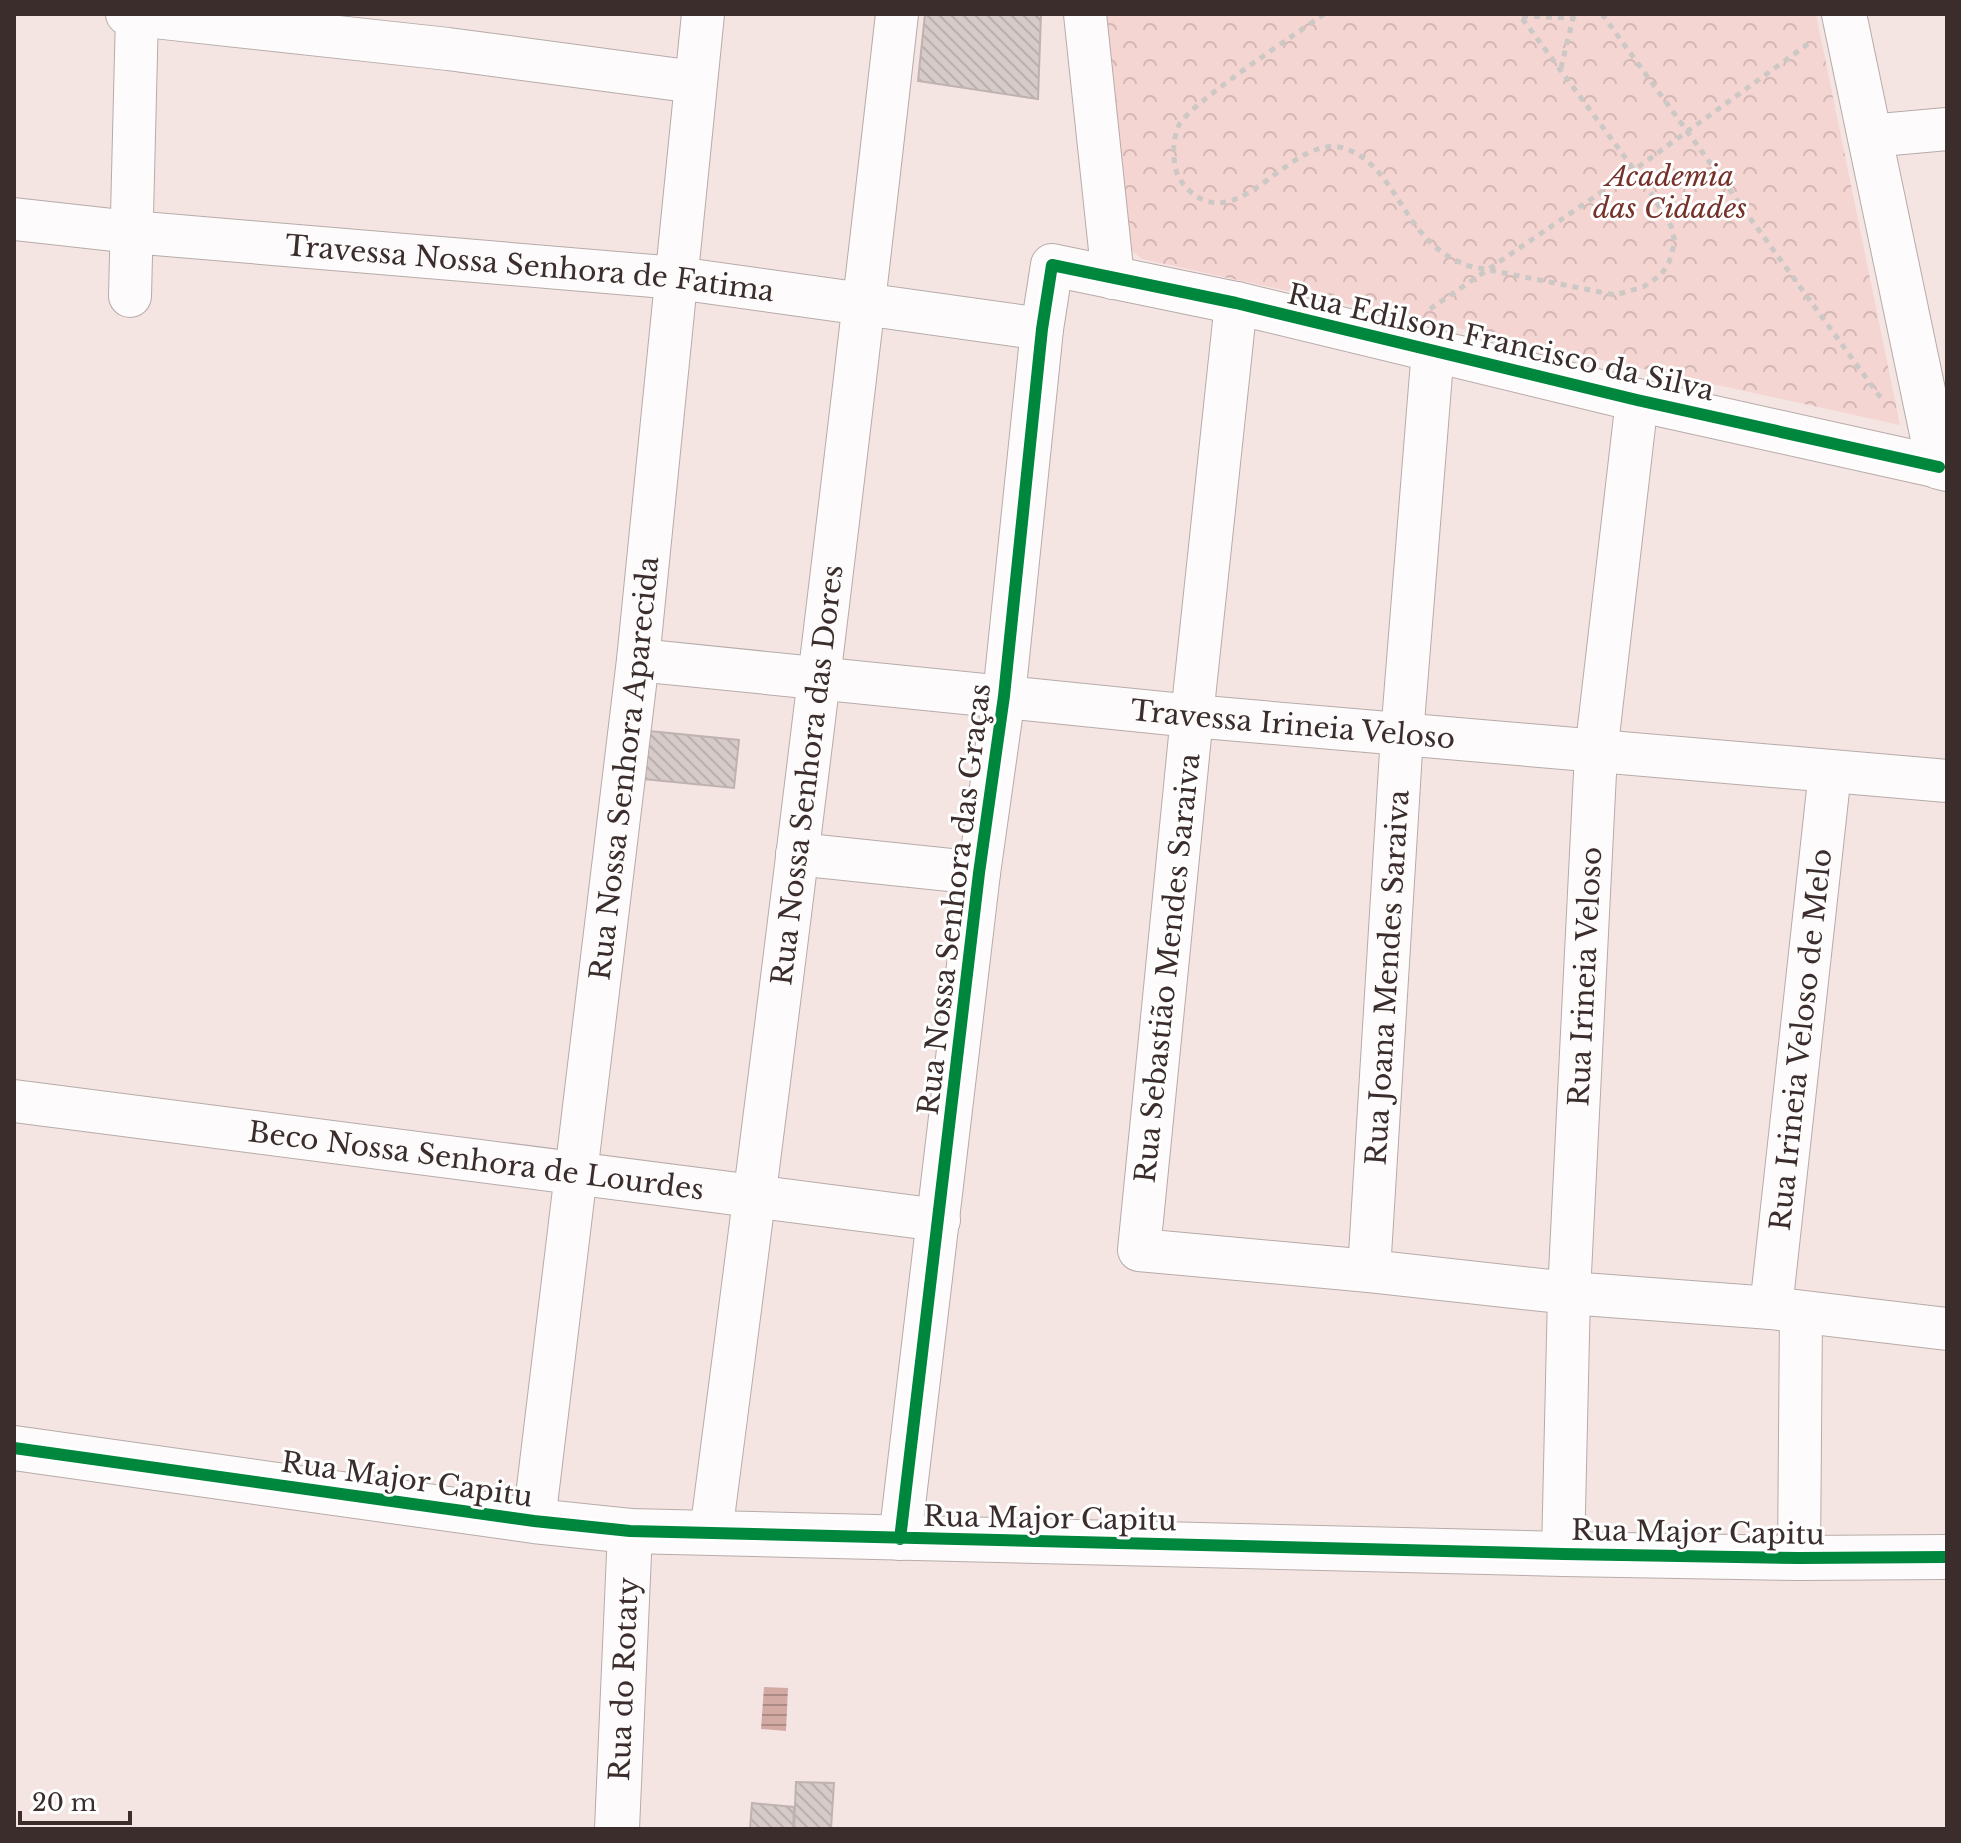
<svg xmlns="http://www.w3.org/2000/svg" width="1961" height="1843" viewBox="0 0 1961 1843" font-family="'Libre Baskerville',serif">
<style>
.park{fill:url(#park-crowns)}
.water{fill:url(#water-rules)}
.building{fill:url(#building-back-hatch);stroke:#bfb2b0;stroke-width:2}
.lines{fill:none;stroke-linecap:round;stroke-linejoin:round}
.minor-casing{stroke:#b7aba9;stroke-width:44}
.tertiary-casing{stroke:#b7aba9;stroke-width:46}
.path{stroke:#ccc8c6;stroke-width:5;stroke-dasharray:6 6;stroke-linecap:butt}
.minor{stroke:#fdfbfb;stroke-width:42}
.tertiary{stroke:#fdfbfb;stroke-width:44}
.cycleway-casing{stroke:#fff;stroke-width:17}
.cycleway{stroke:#00873e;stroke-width:12}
.labels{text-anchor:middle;stroke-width:6;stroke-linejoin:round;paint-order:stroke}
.park-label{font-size:28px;font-style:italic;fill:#75312a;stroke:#fff}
.street-label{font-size:28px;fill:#3a2d2b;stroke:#fff}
</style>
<defs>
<pattern id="park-crowns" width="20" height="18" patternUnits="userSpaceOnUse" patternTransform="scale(2)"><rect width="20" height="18" fill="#f5d5d1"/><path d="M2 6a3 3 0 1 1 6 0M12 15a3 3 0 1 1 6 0" fill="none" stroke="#d3b7b4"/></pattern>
<pattern id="water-rules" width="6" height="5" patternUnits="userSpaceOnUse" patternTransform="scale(2)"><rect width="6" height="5" fill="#d3a9a3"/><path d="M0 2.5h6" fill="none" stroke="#ac8a85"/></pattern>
<pattern id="building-back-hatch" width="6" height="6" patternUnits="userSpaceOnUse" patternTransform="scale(2)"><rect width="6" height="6" fill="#d7cbc9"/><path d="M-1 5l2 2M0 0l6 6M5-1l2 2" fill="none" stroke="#b9afad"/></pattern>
</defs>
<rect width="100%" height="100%" fill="#f4e5e3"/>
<path class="park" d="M1102 14H1816L1900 425 1142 259 1133 252 1129 243Z"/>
<path class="water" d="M764 1687 788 1688 786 1731 761 1729Z"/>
<path class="building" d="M925 14H1041L1038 99 918 81Z
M649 731 739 740 734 788 644 779Z
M796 1782 834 1783 831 1829H794Z
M752 1803 794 1807 793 1829H750Z"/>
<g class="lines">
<g class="minor-casing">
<g id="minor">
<path d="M127 14 448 49 695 82"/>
<path d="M1085 14 1113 278"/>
<path d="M1869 136 1947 129"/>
<path id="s1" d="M14 219 131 232 677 278 1042 329"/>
<path d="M130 296 137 14"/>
<path d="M1236 303 1192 716 1139 1250 1369 1271 1569 1293 1771 1308 1947 1329"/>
<path id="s2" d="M638 660 1192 716 1947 781"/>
<path d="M797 854 979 873"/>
<path id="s3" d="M14 1101 939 1220"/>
<path id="s4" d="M1369 1271 1402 735 1433 349"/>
<path id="s5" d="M1771 1308 1830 772"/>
<path id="s6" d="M534 1521 638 660 703 14"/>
<path id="s7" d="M711 1533C777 1027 840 521 897 14"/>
<path d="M900 1539 979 873 1004 696 1042 329 1052 265 1236 303 1637 400 1939 467"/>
<path id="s8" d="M1563 1554 1569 1293 1596 753 1637 400"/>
<path d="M1799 1558 1801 1312"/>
</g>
</g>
<g class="tertiary-casing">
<g id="tertiary">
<path d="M1844 14 1939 467 1947 469"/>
<path d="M14 1448 534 1521 630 1531 1563 1554 1799 1558 1947 1557"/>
<path id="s9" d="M617 1829 630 1531"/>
</g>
</g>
<path class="path" d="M1324 14C1298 33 1190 103 1179 125 1175 134 1173 145 1174 155 1174 170 1179 182 1191 192 1243 237 1294 126 1349 150 1402 173 1401 242 1469 266L1615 295 1643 287 1661 275 1669 262 1675 242 1671 226 1647 187 1519 14
M1602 14 1883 401
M1522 16 1573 18 1579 14
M1561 68 1573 18
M1430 309 1634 170 1808 44"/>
<use href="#minor" class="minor"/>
<use href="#tertiary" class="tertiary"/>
<g class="cycleway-casing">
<path id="cycleway" d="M14 1448 534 1521 630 1531 1563 1554 1799 1558 1947 1557
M900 1539 979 873 1004 696 1042 329 1052 265 1236 303 1637 400 1939 467"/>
</g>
<use href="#cycleway" class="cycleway"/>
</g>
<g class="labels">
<g class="park-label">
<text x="1670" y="186">Academia<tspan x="1670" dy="32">das Cidades</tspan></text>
</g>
<g class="street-label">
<text dy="10" stroke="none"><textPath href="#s1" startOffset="518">Travessa Nossa Senhora de Fatima</textPath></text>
<text transform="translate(1501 342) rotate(13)" y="10">Rua Edilson Francisco da Silva</text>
<text dy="10" stroke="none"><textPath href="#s2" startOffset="658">Travessa Irineia Veloso</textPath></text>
<text dy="10" stroke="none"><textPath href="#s6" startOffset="758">Rua Nossa Senhora Aparecida</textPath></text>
<text dy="10" stroke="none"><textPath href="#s7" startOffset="764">Rua Nossa Senhora das Dores</textPath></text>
<text transform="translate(954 899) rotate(-83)" y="10">Rua Nossa Senhora das Graças</text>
<text transform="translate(1167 968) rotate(-84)" y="10">Rua Sebastião Mendes Saraiva</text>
<text dy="10" stroke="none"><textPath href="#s8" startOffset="578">Rua Irineia Veloso</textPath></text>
<text dy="10" stroke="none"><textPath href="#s4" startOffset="294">Rua Joana Mendes Saraiva</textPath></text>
<text dy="10" stroke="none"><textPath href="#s5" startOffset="270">Rua Irineia Veloso de Melo</textPath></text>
<text dy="10" stroke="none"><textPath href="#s3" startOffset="466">Beco Nossa Senhora de Lourdes</textPath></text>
<text transform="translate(407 1479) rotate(8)" y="10">Rua Major Capitu</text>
<text transform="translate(1050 1518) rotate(1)" y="10">Rua Major Capitu</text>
<text transform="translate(1698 1532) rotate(1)" y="10">Rua Major Capitu</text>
<text dy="10" stroke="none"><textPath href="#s9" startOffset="150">Rua do Rotaty</textPath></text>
</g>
</g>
<rect width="1961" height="1843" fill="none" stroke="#3a2d2b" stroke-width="32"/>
<path d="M20 1811v12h110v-12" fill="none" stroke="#3a2d2b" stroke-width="4"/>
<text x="32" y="1811" font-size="24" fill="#3a2d2b" stroke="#ffffff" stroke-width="6" paint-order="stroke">20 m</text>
</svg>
